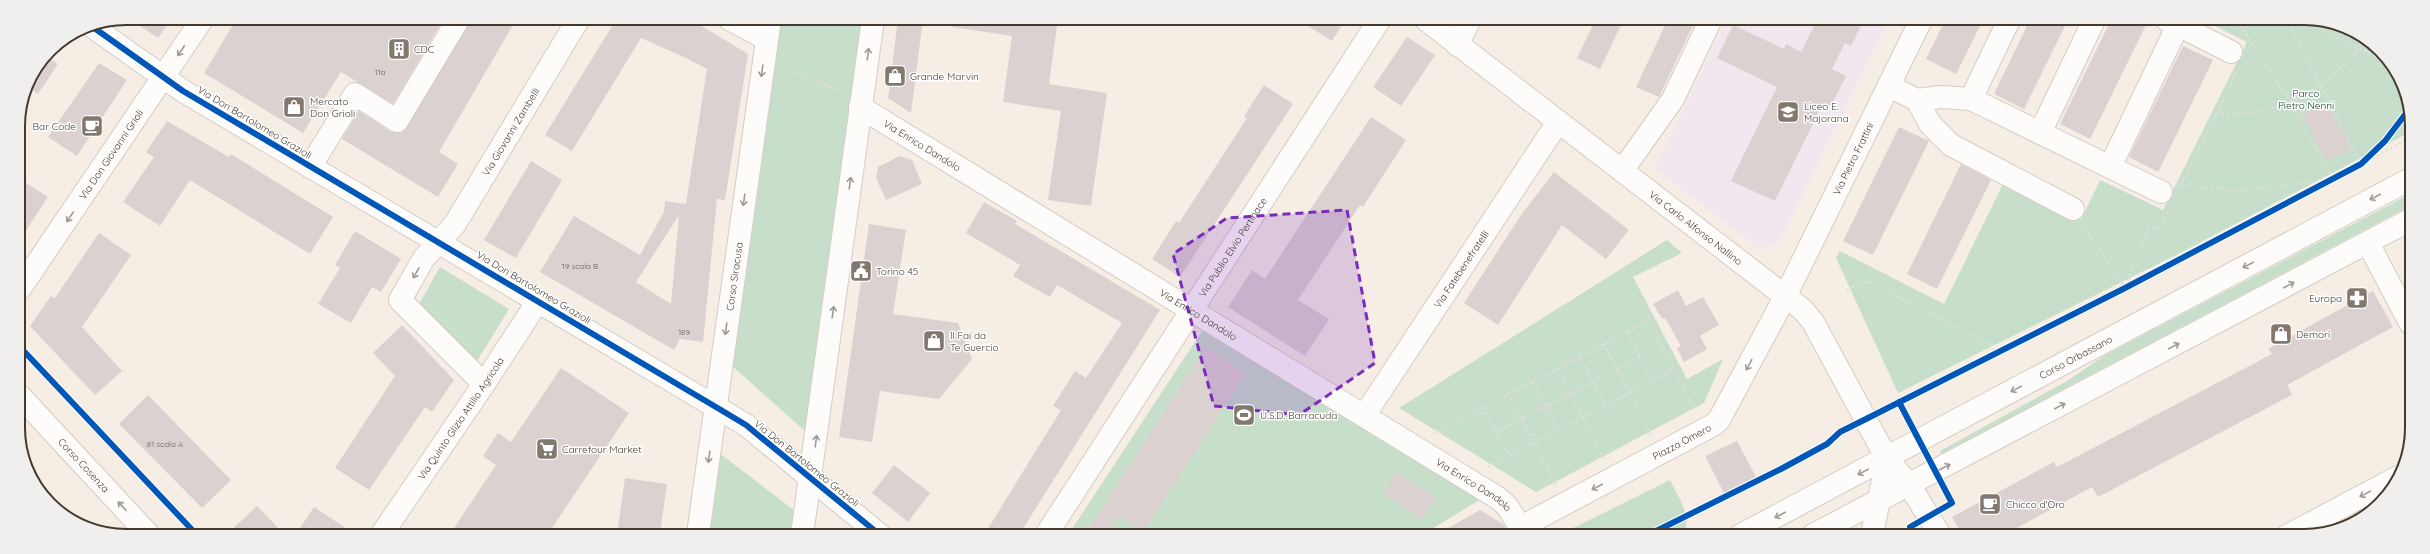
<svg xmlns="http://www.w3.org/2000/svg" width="2430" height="554" viewBox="0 0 2430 554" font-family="Quicksand,sans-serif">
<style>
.education{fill:#f0e7ef}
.green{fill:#c7dfca}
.building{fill:#dcd1d1;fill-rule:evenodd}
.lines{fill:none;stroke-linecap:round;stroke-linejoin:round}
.minor-casing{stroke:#d4ccc3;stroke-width:24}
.major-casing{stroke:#d4ccc3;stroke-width:24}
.path{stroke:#e0dedb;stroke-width:2.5;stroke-dasharray:2 3;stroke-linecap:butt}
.minor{stroke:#fefcfb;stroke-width:22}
.major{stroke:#fefcfb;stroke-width:22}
.cycleway-casing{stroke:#fff;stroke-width:8}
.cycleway{stroke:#0057b8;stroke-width:6}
.oneway{stroke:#a09a94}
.marked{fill:#7b2cbf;fill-opacity:0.2;stroke:#7b2cbf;stroke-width:3;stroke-dasharray:8 5;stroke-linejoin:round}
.labels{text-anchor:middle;stroke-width:3;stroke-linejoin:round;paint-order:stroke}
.number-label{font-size:8px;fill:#695f57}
.poi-label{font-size:10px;fill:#43392e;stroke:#fff;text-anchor:start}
.park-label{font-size:10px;fill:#0d3a23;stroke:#fff}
.street-label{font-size:10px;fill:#43392e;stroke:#fff}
.rim{fill:none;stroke:#43392e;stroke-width:2}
</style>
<rect width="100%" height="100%" fill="#f6eee5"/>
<path class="education" d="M1727 19 1889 20 1778 244 1759 249 1655 169Z"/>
<path class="green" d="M779 19H865L806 432 731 365Z
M2203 20H2325L2381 50 2410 105V132L2176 255 1898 393 1836 258 1840 251 1944 304 2004 182 2081 220 2100 180 2163 210 2247 42Z
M2410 194V206L1941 454 1940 451 2067 381 2107 354Z
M1667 240 1682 253 1633 277 1687 379 1723 359 1704 403 1536 492 1399 408Z
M440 267 509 309 477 361 419 304Z
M1202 331 1481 499 1422 535H1068Z
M718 452 795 511 792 535 707 534Z
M1670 480C1680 500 1690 513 1685 535H1559Z"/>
<path class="building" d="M128 18H172L158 38Z
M237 18H444L393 104 341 72 303 133 204 73Z
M471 18H517L439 152 458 164 438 197 342 139 359 111 391 132 397 133 403 132Z
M617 18 690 19 748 54 725 200 717 199 703 342 680 339 674 350 540 272 574 216 640 255 664 212 665 201 686 204 707 69 686 58 641 38 572 151 545 135ZM679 215 671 304 636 282Z
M898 19H923L911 113 888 98Z
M952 19H1058L1049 84 1107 93 1091 206 1048 200 1061 111 1003 102 1012 36 952 27Z
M1297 19H1346L1332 41Z
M1596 19H1624L1600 69 1577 58Z
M1668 19H1696L1659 97 1636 87Z
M1817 20H1864L1851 46 1845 43 1832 69 1846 76 1831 106 1823 103 1775 201 1731 181 1777 87 1717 58 1733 25 1784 49 1786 44 1801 52Z
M1945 20H1983L1956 74 1926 59Z
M2030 20H2068L2024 109 1994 94Z
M2111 20H2136L2146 25 2090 139 2060 124Z
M1407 37 1435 55 1401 106 1373 87Z
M2183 46 2213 60 2158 172 2129 157Z
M46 56 58 64 38 94 26 86Z
M99 63 127 80 77 156 48 137Z
M1264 85 1293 104 1180 277 1152 259 1176 221 1179 223 1247 118 1244 116Z
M2326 103 2351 148 2327 161 2303 115Z
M1371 117 1406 140 1363 207 1360 205 1298 300 1329 319 1305 356 1228 307 1252 270 1265 279Z
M167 121 229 157 231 154 333 217 310 254 190 180 160 226 123 202 154 157 146 152Z
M1899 127 1929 141 1873 255 1843 241Z
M900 156 912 160 922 184 886 200 876 178 878 167Z
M531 161 562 180 516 258 484 240Z
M1961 164 1991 180 1937 289 1907 274Z
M1554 172 1629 230 1606 259 1562 225 1498 325 1464 303 1521 215Z
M19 178 48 197 19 241Z
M984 202 1017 221 1015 224 1160 310 1019 535H984L1061 410 1053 406 1075 371 1086 378 1122 323 1057 285 1050 297 1013 276 1020 265 966 233Z
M869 224 906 230 893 314 958 323 972 359 939 399 880 391 872 442 839 437Z
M355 231 401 259 381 292 372 287 351 323 318 304 340 268 335 265Z
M99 233 131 255 82 327 122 371 95 395 30 326 51 296 55 298Z
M1678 290 1686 306 1703 297 1719 325 1700 336 1707 349 1684 362 1677 348 1681 346 1665 318 1662 319 1653 304Z
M2373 291 2393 327 2287 385 2292 395 2098 497 2092 487 2002 536 1962 535 1952 517 2054 462 2057 467 2272 354 2268 349Z
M402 325 454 380 432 412 425 407 369 490 335 468 395 376 373 353Z
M1206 347 1246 373 1143 532 1119 516 1106 535H1085Z
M561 368 629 413 548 534H450L496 465 483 456 498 433 511 442Z
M148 395 231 480 202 508 119 424Z
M1737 441 1756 477 1724 493 1705 456Z
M894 465 930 493 908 522 872 493Z
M1396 472 1436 497 1422 519 1383 494Z
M625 478 667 484 660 534H617Z
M257 506 284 534H227Z
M314 507 355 534H296Z
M1480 510 1503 524 1510 535H1436Z"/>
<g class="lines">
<g class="minor-casing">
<g id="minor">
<path d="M729 19 767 39"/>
<path id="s1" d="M1425 19 1803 310 1813 322 1887 459 1910 486 1940 535"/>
<path d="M90 25 183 91 726 413 746 425 880 535"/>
<path d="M2178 25 2231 52"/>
<path d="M1457 45 1470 19"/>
<path d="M1889 86 1917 100 1930 124 1951 145 2073 209"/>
<path d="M1971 99 2009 20"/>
<path d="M1917 100 1941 97 1971 99 2161 192"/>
<path id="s2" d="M860 107 1498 498 1507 506 1525 535"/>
<path d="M2040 133 2094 20"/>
<path d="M310 167 355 94 397 121 459 18"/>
<path d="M2110 167 2178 25 2167 20"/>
<path d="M1622 171 1673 99 1711 19"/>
<path d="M2368 243 2410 323"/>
<path id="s3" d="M19 290 203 18"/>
<path id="s4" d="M484 384 400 300 424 258 455 224 579 18"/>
<path id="s5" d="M1364 416 1558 122"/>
<path id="s6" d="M1521 527 1713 425 1719 420 1785 297 1921 20"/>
<path id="s7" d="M382 534 484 384 538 301"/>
<path id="s8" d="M698 534 770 19"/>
<path d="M802 535 873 19"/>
<path id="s9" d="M1046 535 1380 19"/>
<path d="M2287 536 2400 476"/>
</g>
</g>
<g class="major-casing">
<g id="major">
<path id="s10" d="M20 396 148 534"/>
<path id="s11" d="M1741 535 2410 179"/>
<path d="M1813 535 2410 220"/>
<path d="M1872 535 1887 459"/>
</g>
</g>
<path class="path" d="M2287 20 2361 164 2410 138
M2301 20 2387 62
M783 68 843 92
M2217 113C2261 118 2302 102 2335 73 2340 69 2347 64 2352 59 2356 53 2359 46 2362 40
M2181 185 2239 191 2333 179 2290 102 2237 20
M2180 187 2238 69
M2083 224 2125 288 2149 227 2161 228 2169 209
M1847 290 1862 282 1871 283 1991 345 1995 353
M1627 332 1652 381
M1604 344 1651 435
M1580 357 1606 405
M1557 369 1605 460
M1533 381 1559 430
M1509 394 1556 486
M1483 408 1509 456
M1496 432 1640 357
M1433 434 1648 321 1696 412
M1488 467 1673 370"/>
<use href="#minor" class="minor"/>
<use href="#major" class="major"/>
<g class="cycleway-casing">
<path id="cycleway" d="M90 25 183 91 726 413 746 425 880 535
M20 347 196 534
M1899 402 1952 503 1910 527 1914 535
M1648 535 1781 469 1827 444 1840 432 1866 419 2125 288 2361 164 2385 141 2410 108"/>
</g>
<use href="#cycleway" class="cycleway"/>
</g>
<defs><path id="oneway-shaft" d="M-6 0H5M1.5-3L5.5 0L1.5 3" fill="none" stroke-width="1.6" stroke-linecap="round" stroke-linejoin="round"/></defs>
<g class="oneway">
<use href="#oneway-shaft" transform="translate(181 51) rotate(123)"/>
<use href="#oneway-shaft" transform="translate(868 54) rotate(-82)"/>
<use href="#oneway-shaft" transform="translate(762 71) rotate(98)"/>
<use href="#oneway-shaft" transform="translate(850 183) rotate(-82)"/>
<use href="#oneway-shaft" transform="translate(2375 197) rotate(152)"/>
<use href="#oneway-shaft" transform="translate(744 200) rotate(98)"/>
<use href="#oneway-shaft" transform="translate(70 217) rotate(124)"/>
<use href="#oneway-shaft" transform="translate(2248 265) rotate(152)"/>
<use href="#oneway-shaft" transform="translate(416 273) rotate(120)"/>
<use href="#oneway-shaft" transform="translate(2289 285) rotate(-28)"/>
<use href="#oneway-shaft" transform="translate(833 312) rotate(-82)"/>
<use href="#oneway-shaft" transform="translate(726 329) rotate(98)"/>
<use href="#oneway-shaft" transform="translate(2174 346) rotate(-28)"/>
<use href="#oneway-shaft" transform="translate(1749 365) rotate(118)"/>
<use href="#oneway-shaft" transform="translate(2016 389) rotate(152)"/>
<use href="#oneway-shaft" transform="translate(2060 406) rotate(-28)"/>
<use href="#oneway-shaft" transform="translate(816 441) rotate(-82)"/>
<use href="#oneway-shaft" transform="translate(709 457) rotate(98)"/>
<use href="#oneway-shaft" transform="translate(1945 467) rotate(-28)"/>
<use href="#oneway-shaft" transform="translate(1863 472) rotate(152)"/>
<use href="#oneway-shaft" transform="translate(1597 487) rotate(152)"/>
<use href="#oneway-shaft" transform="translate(2365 494) rotate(152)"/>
<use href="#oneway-shaft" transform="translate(122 506) rotate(-133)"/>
<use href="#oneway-shaft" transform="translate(1780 515) rotate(153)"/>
</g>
<path class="marked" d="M1347 210 1375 363 1299 415 1214 406 1173 254 1227 218Z"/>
<defs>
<g id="building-square" transform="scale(1.15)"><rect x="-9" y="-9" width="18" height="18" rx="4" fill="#82786e" stroke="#fff"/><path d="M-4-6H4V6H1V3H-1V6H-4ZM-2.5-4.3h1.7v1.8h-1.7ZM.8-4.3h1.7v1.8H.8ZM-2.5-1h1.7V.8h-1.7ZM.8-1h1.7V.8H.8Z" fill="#fff"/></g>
<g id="shop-square" transform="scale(1.15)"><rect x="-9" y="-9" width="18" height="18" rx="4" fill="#82786e" stroke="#fff"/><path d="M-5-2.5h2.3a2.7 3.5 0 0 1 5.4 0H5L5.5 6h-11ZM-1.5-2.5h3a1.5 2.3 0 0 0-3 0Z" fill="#fff"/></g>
<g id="school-square" transform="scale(1.15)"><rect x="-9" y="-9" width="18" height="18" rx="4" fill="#82786e" stroke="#fff"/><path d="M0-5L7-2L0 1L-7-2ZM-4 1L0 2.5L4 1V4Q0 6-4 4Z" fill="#fff"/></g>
<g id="cafe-square" transform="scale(1.15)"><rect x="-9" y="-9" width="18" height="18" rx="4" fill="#82786e" stroke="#fff"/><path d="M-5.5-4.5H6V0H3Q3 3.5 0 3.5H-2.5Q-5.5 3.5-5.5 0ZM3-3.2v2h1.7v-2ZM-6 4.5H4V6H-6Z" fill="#fff"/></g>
<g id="civic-square" transform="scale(1.15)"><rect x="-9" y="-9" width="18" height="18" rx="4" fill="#82786e" stroke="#fff"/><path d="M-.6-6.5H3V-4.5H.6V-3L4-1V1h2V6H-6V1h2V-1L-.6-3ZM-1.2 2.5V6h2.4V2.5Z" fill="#fff"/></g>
<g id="pharmacy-square" transform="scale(1.15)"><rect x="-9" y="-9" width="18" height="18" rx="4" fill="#82786e" stroke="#fff"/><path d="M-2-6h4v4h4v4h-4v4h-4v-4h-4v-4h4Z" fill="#fff"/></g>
<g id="stadium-square" transform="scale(1.15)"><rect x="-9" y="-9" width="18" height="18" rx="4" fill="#82786e" stroke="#fff"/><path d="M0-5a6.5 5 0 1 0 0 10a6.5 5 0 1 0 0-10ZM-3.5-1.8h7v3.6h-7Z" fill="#fff"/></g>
<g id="supermarket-square" transform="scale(1.15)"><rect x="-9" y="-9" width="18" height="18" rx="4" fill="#82786e" stroke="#fff"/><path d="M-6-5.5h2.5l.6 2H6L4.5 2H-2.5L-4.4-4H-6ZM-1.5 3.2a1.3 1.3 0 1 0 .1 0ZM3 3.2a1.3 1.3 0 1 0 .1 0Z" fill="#fff"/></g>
</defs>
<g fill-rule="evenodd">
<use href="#building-square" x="399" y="49"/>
<use href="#shop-square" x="895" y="76"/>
<use href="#shop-square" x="294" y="107"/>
<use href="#school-square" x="1788" y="112"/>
<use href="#cafe-square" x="92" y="126"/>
<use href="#civic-square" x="861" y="271"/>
<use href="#pharmacy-square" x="2357" y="298"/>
<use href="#shop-square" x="2281" y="334"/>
<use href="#shop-square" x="934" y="341"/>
<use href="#stadium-square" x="1244" y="415"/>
<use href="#supermarket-square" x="547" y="449"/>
<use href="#cafe-square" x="1990" y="504"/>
</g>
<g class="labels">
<g class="number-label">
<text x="380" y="75">11a</text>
<text x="580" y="269">19 scala B</text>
<text x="684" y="335">189</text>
<text x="165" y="447">81 scala A</text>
</g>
<g class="poi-label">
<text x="414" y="53">CDC</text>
<text x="910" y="80">Grande Marvin</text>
<text x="310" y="105">Mercato<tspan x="310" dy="12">Don Grioli</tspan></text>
<text x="1804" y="110">Liceo E.<tspan x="1804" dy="12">Majorana</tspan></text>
<text x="76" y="130" text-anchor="end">Bar Code</text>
<text x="876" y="275">Torino 45</text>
<text x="2342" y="302" text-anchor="end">Europa</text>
<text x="2296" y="338">Demori</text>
<text x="950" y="339">Il Fai da<tspan x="950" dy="12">Te Guercio</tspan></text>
<text x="1260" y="419">U.S.D. Barracuda</text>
<text x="562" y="453">Carrefour Market</text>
<text x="2006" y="508">Chicco d'Oro</text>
</g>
<g class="park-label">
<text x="2306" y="97">Parco<tspan x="2306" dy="12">Pietro Nenni</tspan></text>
</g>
<g class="street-label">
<text transform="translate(255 122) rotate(31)" y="4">Via Don Bartolomeo Grazioli</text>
<text dy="4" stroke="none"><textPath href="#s4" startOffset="321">Via Giovanni Zambelli</textPath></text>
<text dy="4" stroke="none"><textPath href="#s2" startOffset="73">Via Enrico Dandolo</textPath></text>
<text dy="4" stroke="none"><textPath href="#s3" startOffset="164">Via Don Giovanni Grioli</textPath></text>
<text dy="4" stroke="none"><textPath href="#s6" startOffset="519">Via Pietro Frattini</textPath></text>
<text dy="4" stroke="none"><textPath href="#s1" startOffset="342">Via Carlo Alfonso Nallino</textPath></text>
<text dy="4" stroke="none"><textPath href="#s9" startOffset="343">Via Publio Elvio Pertinace</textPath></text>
<text dy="4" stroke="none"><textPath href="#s5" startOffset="176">Via Fatebenefratelli</textPath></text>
<text dy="4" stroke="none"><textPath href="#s8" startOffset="260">Corso Siracusa</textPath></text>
<text transform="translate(534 287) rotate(31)" y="4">Via Don Bartolomeo Grazioli</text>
<text dy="4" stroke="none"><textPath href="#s2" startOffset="397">Via Enrico Dandolo</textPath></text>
<text dy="4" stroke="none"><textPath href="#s11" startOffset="379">Corso Orbassano</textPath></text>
<text dy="4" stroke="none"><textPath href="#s7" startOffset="140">Via Quinto Glizio Attilio Agricola</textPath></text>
<text dy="4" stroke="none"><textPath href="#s6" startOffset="182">Piazza Omero</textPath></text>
<text transform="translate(807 463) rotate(39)" y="4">Via Don Bartolomeo Grazioli</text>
<text dy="4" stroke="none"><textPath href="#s10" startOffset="94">Corso Cosenza</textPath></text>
<text dy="4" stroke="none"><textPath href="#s2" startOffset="721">Via Enrico Dandolo</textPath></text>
</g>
</g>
<path d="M0 0H2430V554H0ZM126 25H2304A101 101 0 0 1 2405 126V428A101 101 0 0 1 2304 529H126A101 101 0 0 1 25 428V126A101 101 0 0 1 126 25Z" fill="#f0efee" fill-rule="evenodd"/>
<path class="rim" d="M126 25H2304A101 101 0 0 1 2405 126V428A101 101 0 0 1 2304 529H126A101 101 0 0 1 25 428V126A101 101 0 0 1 126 25Z"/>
</svg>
